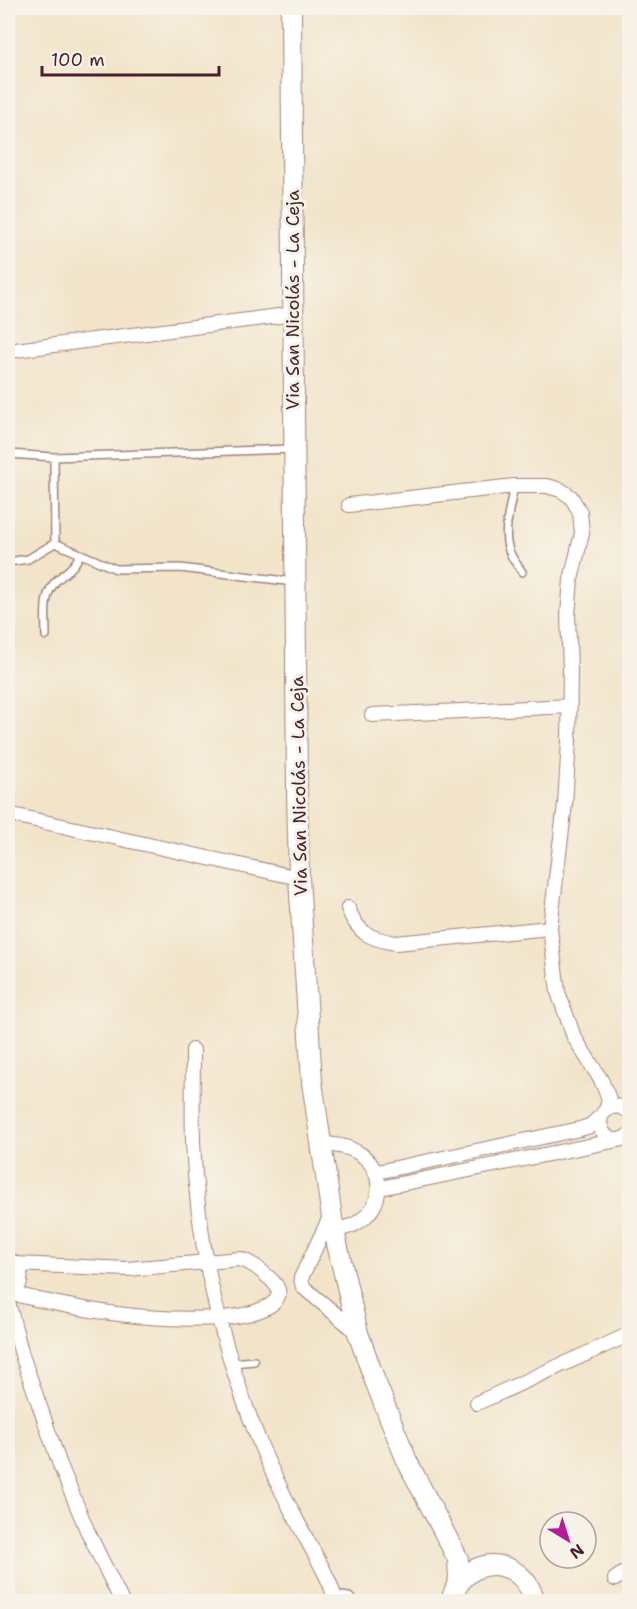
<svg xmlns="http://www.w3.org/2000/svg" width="637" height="1609" viewBox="0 0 637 1609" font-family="'Shantell Sans',sans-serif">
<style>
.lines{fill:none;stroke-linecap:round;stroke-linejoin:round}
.lane-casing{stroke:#9e827a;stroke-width:10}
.street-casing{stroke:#9e827a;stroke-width:16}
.secondary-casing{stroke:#9e827a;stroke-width:22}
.lane{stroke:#fff;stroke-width:7}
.street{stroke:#fff;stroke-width:14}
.secondary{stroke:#fff;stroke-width:20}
.labels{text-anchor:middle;stroke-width:6;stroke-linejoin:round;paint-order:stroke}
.street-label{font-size:18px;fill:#4a1f2b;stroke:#f7f3e8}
</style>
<rect width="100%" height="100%" fill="#f7f3e8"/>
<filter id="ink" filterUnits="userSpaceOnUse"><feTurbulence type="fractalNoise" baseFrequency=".0167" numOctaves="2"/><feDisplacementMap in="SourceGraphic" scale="12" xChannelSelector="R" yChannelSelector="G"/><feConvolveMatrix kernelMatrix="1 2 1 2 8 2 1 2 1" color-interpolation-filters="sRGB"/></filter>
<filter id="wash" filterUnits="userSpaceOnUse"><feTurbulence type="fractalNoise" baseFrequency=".008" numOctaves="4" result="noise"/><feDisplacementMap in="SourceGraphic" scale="24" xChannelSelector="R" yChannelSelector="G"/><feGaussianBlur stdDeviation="1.35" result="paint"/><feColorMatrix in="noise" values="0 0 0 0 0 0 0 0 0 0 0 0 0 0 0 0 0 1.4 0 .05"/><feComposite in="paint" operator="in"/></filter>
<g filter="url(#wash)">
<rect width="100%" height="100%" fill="#f2e4c9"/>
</g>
<g filter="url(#ink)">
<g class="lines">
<g class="lane-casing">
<path id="lane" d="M8 454 54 457 293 449
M54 457 55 543
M514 486C511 502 503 531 508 547 510 557 517 564 522 572
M8 562 28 559 55 543 116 569 180 568 294 582
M46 636C46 616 42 594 57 580 67 571 75 567 80 554
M232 1363 254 1361
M334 1595 349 1597 355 1602
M392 1602 396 1601"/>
</g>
<g class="street-casing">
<path id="street" d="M8 351 294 314
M349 505 514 486H547L561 490 571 497 580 512 582 533 571 580 568 615 570 670 569 741 565 804 550 928 558 992 574 1037 601 1080 609 1099 606 1111
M372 715 570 706
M8 814 299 878
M348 908C357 933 370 939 396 943L550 928
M193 1050C193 1080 192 1110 193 1141 197 1245 222 1350 261 1446 274 1478 291 1509 307 1540 318 1560 330 1579 336 1602
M630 1112C624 1108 619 1105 612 1107 587 1115 606 1155 630 1134
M320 1143C332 1145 346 1145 357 1152 384 1167 386 1203 360 1221 353 1227 343 1228 334 1231
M377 1172 580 1129 590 1126 602 1115
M380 1188 618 1140
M331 1215 301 1278 303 1287 358 1333
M8 1259C19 1264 23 1274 19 1285L8 1293
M10 1293C78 1310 147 1322 218 1318 239 1318 305 1306 267 1276 259 1269 251 1262 240 1259L128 1269 16 1264
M8 1302 22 1355 60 1465 87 1530 122 1602
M477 1403 630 1334
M615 1579 630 1569"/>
</g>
<g class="secondary-casing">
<path id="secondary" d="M291 8 297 791 299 878 312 1082 334 1231 358 1333 375 1381 407 1461 458 1559 459 1579 452 1598
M456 1588C478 1551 525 1561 535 1602"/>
</g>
<use href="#lane" class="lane"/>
<use href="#street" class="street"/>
<use href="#secondary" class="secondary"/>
</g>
</g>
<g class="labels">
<g class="street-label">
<text transform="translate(293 300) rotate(-90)" y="6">Via San Nicolás - La Ceja</text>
<text transform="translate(299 786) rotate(-91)" y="6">Via San Nicolás - La Ceja</text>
</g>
</g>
<rect width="637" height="1609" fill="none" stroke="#f7f3e8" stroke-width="30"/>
<g transform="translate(568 1540) rotate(142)"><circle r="28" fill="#f7f3e8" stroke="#b29e9c" stroke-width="1.5"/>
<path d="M0-4.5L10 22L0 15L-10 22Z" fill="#b5179e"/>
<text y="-9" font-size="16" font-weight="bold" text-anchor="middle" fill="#4a1f2b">N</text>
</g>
<path d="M42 66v9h177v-9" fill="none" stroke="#4a1f2b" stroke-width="3"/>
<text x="51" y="66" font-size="18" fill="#4a1f2b" stroke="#f7f3e8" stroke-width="4.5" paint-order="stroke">100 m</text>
</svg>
